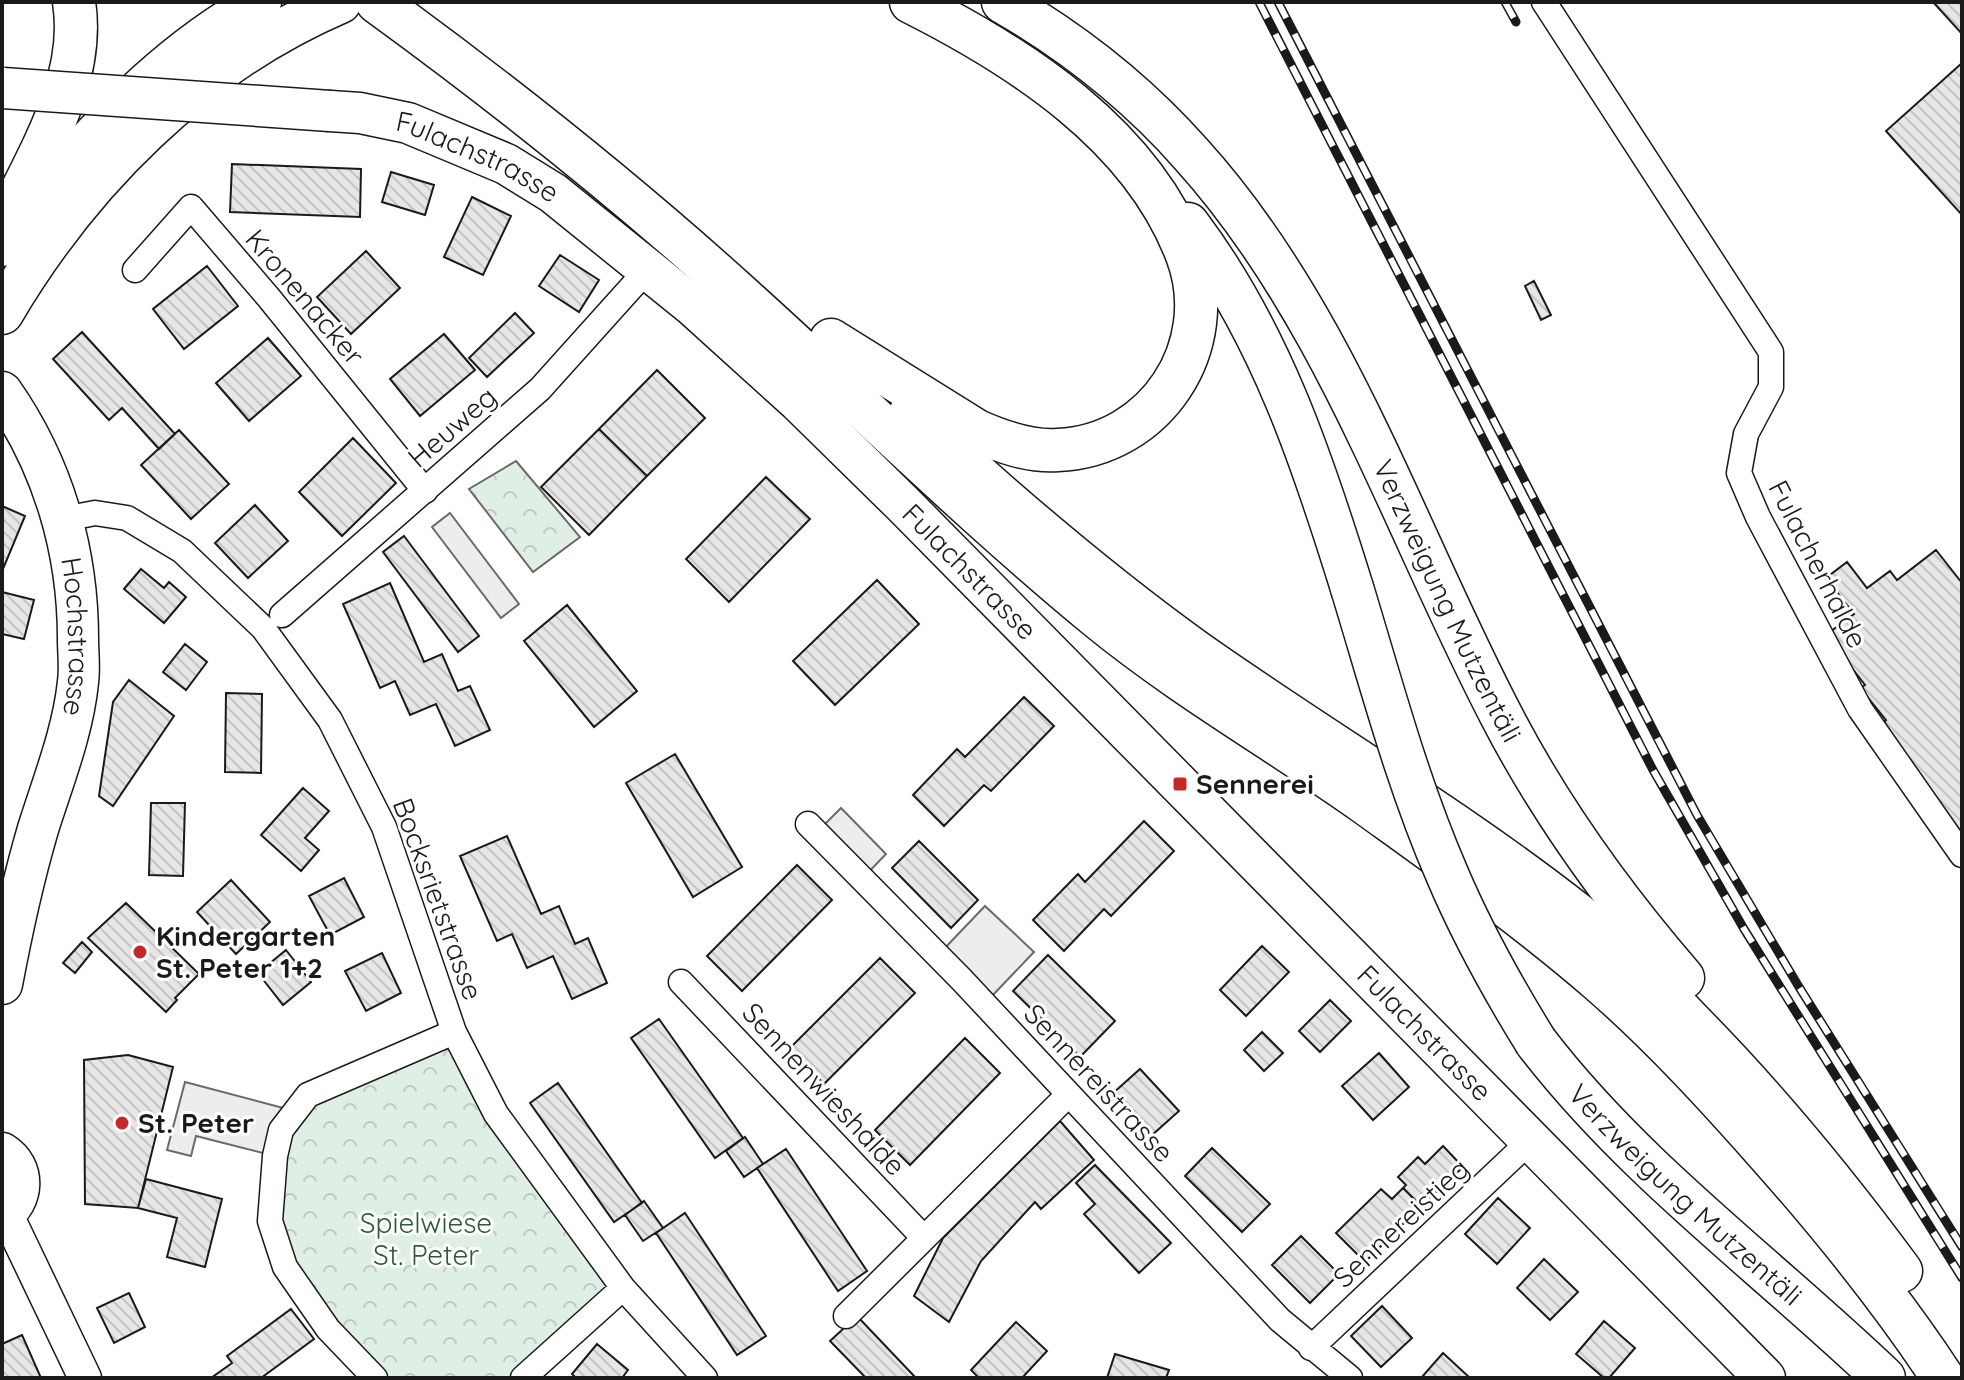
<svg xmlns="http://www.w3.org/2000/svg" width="1964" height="1380" viewBox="0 0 1964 1380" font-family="Quicksand,sans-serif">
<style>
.park{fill:url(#park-crowns);stroke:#6a6a6a;stroke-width:2}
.parking{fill:#ededed;stroke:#6a6a6a;stroke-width:2}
.building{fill:url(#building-back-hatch);stroke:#1a1a1a;stroke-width:2}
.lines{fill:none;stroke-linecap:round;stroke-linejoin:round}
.minor-casing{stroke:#1a1a1a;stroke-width:27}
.tertiary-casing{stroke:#1a1a1a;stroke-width:35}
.primary-casing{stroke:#1a1a1a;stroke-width:43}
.trunk-casing{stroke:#1a1a1a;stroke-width:45}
.minor{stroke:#fff;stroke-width:24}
.tertiary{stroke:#fff;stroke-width:32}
.primary{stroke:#fff;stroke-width:40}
.trunk{stroke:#fff;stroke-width:42}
.rail-casing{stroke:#1a1a1a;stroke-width:9}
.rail{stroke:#fff;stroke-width:6;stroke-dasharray:18;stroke-linecap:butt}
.primary-bridge-casing{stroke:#1a1a1a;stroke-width:43;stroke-linecap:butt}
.trunk-bridge-casing{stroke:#1a1a1a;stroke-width:45;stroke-linecap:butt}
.primary-bridge{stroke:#fff;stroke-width:40}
.trunk-bridge{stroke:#fff;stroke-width:42}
.poi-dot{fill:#c62828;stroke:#fff;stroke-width:3}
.labels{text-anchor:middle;stroke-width:6;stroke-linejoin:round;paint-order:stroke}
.street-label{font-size:28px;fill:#1a1a1a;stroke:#fff}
.poi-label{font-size:28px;font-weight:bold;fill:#1a1a1a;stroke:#fff;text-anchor:start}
.park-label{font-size:28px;fill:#2b5a34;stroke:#fff}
</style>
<defs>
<pattern id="park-crowns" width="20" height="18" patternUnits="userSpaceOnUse" patternTransform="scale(2)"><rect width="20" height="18" fill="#e0efe3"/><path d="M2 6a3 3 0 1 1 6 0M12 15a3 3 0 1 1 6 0" fill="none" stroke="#c0ccc2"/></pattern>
<pattern id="building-back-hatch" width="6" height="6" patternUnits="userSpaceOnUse" patternTransform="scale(2)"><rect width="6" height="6" fill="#e6e6e6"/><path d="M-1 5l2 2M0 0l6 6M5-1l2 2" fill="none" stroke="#c5c5c5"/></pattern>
</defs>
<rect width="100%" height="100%" fill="#fff"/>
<path class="park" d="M516 461 580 537 533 572 469 489Z
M454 1032 623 1288 523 1378H374L285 1267 275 1156 308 1095Z"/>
<path class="parking" d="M450 513 519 604 501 618 432 527Z
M841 808 886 854 862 879 817 832Z
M985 906 1034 952 991 997 942 951Z
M185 1082 287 1109 275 1156 196 1136 191 1156 167 1150Z"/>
<path class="building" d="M1933 2H1962V34Z
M1962 63V215L1886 131Z
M232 164 361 169 360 217 230 212Z
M391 172 434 185 425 215 382 202Z
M472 197 511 216 483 275 444 257Z
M366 251 400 288 351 334 317 297Z
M560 255 599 280 579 312 539 286Z
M207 266 238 306 184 349 153 309Z
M1534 281 1551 315 1541 320 1525 286Z
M515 313 534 333 487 377 469 358Z
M82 332 175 434 159 449 122 408 109 420 53 359Z
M444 334 475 370 420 416 390 379Z
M268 338 301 376 249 421 216 383Z
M657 370 705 418 647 476 599 429Z
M599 429 647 476 589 535 541 487Z
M179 430 229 484 191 519 141 465Z
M353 438 396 483 342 536 299 492Z
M766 477 810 519 729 602 686 559Z
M255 505 288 541 248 578 215 543Z
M2 506 25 516 3 569 2 568Z
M404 536 479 636 458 652 383 552Z
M1936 550 1962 583V833L1879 726 1886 720 1860 688 1865 685 1826 635 1854 614 1826 578 1847 562 1867 588 1890 571 1897 580Z
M141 569 164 588 169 582 186 597 164 623 124 589Z
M877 580 919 624 835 705 793 661Z
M390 583 424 662 442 654 458 691 470 686 490 730 455 746 436 704 410 715 395 681 380 688 343 604Z
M2 592 34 600 24 639 2 634Z
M567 605 637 691 594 727 524 641Z
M185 644 207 662 186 690 163 672Z
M129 680 174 716 113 806 99 796 113 702Z
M226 693 262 694 261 773 225 772Z
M1024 697 1054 726 991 791 984 785 944 826 913 795 957 749 965 757Z
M675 754 742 867 693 897 626 783Z
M303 788 329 811 305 838 319 850 301 871 261 835Z
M151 803H185L183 876 149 875Z
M1144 821 1174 851 1111 916 1104 909 1064 951 1033 920 1078 874 1085 882Z
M507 836 541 914 559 906 575 944 588 938 607 983 572 999 553 956 527 968 512 934 497 941 460 856Z
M919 841 978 900 951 928 892 868Z
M797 865 832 900 742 991 707 956Z
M344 878 364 917 330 935 309 896Z
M231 880 270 922 236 954 197 912Z
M126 903 199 974 175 998 177 1000 166 1012 88 938Z
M82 942 92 952 75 973 63 963Z
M1262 946 1289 972 1246 1016 1220 990Z
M286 950 311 982 283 1005 258 973Z
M382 953 401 993 366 1011 345 971Z
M1048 955 1115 1021 1080 1057 1013 991Z
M880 958 915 993 824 1084 789 1049Z
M1330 1000 1351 1021 1320 1052 1299 1031Z
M659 1019 743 1138 715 1158 631 1038Z
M1262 1032 1283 1053 1264 1071 1244 1050Z
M965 1038 1000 1073 910 1165 875 1130Z
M1379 1053 1409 1087 1373 1120 1342 1086Z
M128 1055 173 1067 138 1208 85 1204 84 1060Z
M1140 1069 1179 1111 1151 1136 1112 1094Z
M558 1083 642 1203 614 1222 530 1103Z
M1060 1121 1094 1160 1041 1209 1035 1202 981 1261 949 1322 914 1296 943 1238Z
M745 1137 763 1164 744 1177 726 1151Z
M1443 1146 1463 1167 1421 1206 1403 1188 1406 1185 1398 1177 1418 1157 1425 1164Z
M1212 1148 1270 1204 1242 1232 1185 1176Z
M786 1149 867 1271 838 1291 757 1168Z
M1095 1165 1171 1243 1139 1273 1084 1214 1095 1204 1076 1183Z
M146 1179 222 1199 205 1267 167 1257 177 1218 138 1208Z
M1403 1188 1421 1206 1365 1262 1336 1233 1381 1189 1392 1199Z
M1498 1198 1530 1228 1497 1264 1465 1234Z
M644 1201 663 1228 643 1241 625 1215Z
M685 1213 766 1336 737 1355 656 1233Z
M1301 1236 1339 1274 1310 1303 1272 1265Z
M1544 1259 1578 1292 1550 1320 1517 1288Z
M129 1293 145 1327 114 1343 97 1308Z
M1382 1306 1412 1338 1381 1367 1351 1336Z
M291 1309 314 1339 261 1378H211L232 1363 227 1356Z
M857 1316 916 1378H866L830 1341Z
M1604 1321 1635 1348 1609 1378H1604L1576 1354Z
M1016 1322 1047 1351 1022 1378H979L971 1370Z
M22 1335 41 1378H3L2 1344Z
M597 1344 628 1370 622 1378H576L572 1374Z
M1443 1353 1470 1378H1421Z
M1115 1354 1169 1370 1166 1378H1107Z"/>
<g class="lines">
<g class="minor-casing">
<path id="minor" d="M1544 2 1771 352V387L1746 434 1739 473 1758 517 1860 709 1962 855
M135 270 191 207 269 298 425 491
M64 519 95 513 127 518 182 551 263 628 330 720 384 827 454 1032 496 1114 623 1288 705 1378
M282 615 540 389 647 270
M808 824 962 980 1280 1320 1350 1378
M681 982 923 1237
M846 1316 1068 1095
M1311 1348 1531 1140
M375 1378 328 1329 285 1267 270 1221 275 1156 281 1130 308 1095 454 1032
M523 1378 623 1288"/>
</g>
<g class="tertiary-casing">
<path id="tertiary" d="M6 1213 85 1378"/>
</g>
<g class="primary-casing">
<g id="primary">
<path id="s1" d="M330 111 360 113 408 123 506 164 553 193 693 306 798 401 903 504 1765 1378"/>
<path id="s2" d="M2 392C53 465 78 550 78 639 78 653 80 668 78 682 73 732 53 781 38 829 23 880 12 931 2 984"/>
<path d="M2 1153C26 1168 24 1200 2 1215"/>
</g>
</g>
<g class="trunk-casing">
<g id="trunk">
<path d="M377 2C502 93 623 189 738 293 858 401 972 514 1097 617 1181 686 1276 740 1365 803 1444 860 1525 917 1599 981 1660 1034 1715 1094 1768 1154 1831 1225 1891 1299 1943 1378"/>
<path id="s3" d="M1003 2C1072 42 1138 94 1191 154 1335 313 1403 527 1501 715 1550 810 1613 897 1683 978"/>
<path d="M18 198C48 138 85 71 74 2"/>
<path d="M1188 224C1270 333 1312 459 1352 588"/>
<path d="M2 245C76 152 154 60 260 2"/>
<path d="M2 313C81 179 196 64 340 2"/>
<path d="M831 340 977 431C1002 442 1030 452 1058 450 1156 446 1221 346 1187 255 1142 135 1020 57 911 2"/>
<path d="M910 414C1001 498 1095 579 1195 651 1321 740 1455 818 1577 914 1618 947 1655 984 1692 1023 1768 1100 1836 1183 1901 1271"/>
<path id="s4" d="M1536 1042C1634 1170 1768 1267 1884 1378"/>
</g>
</g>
<use href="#minor" class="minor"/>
<use href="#tertiary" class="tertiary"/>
<use href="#primary" class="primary"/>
<use href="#trunk" class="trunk"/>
<g class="rail-casing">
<path id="rail" d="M1259 2 1653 770 1744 929 1962 1278
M1278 2 1697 815 1799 987 1962 1247
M1505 2 1516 22"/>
</g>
<use href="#rail" class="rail"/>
<g class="primary-bridge-casing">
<path id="primary-bridge" d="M3 88 330 111"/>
</g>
<g class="trunk-bridge-casing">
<path id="trunk-bridge" d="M1352 588C1381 683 1407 782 1447 874 1472 933 1502 987 1536 1042"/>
</g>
<use href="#primary-bridge" class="primary-bridge"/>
<use href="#trunk-bridge" class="trunk-bridge"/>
</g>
<g class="poi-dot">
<rect x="1172" y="776" width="16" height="16" rx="4"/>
<circle cx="140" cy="952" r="8"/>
<circle cx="122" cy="1123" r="8"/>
</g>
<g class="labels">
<g class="street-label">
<text dy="10" stroke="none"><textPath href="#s1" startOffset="156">Fulachstrasse</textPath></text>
<text transform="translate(305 297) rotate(50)" y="10">Kronenacker</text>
<text transform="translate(452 427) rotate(-41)" y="10">Heuweg</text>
<text transform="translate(1818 564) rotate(63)" y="10">Fulacherhalde</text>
<text dy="10" stroke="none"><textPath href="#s1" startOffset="804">Fulachstrasse</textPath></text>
<text dy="10" stroke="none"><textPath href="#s3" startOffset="760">Verzweigung Mutzentäli</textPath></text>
<text dy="10" stroke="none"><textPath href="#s2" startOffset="260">Hochstrasse</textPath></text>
<text transform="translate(438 899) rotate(70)" y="10">Bocksrietstrasse</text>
<text dy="10" stroke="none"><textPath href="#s1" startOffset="1452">Fulachstrasse</textPath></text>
<text transform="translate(1099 1083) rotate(47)" y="10">Sennereistrasse</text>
<text transform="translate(824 1089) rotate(47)" y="10">Sennenwieshalde</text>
<text dy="10" stroke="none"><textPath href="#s4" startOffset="214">Verzweigung Mutzentäli</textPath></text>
<text transform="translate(1401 1223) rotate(-43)" y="10">Sennereistieg</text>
</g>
<g class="poi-label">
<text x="1196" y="794">Sennerei</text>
<text x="156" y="946">Kindergarten<tspan x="156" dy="32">St. Peter 1+2</tspan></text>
<text x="138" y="1133">St. Peter</text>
</g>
<g class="park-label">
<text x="426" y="1233">Spielwiese<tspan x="426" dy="32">St. Peter</tspan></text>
</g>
</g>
<rect width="1964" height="1380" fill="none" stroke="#1a1a1a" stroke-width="8"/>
</svg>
